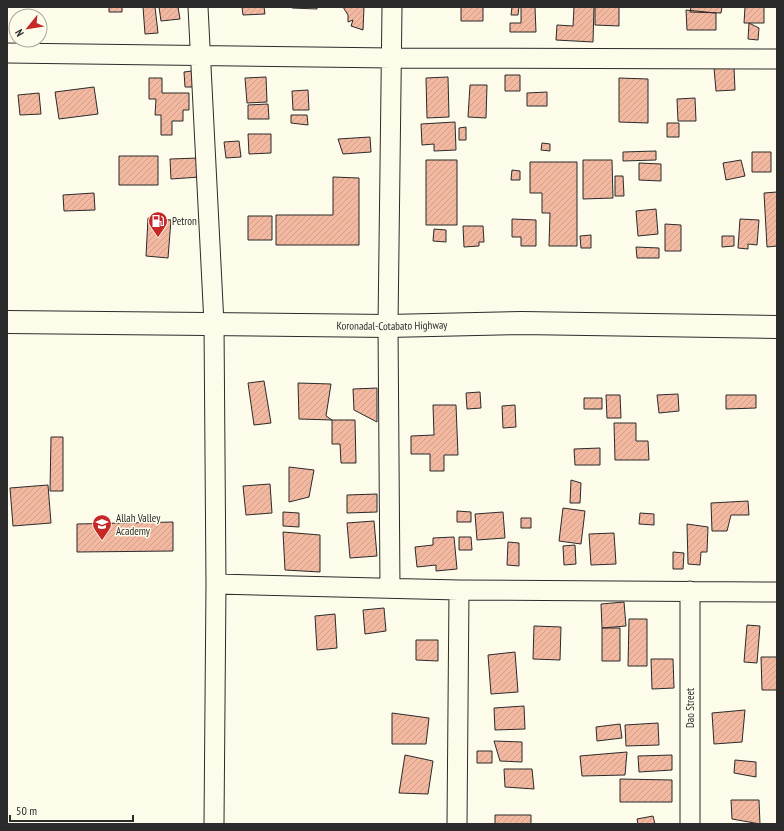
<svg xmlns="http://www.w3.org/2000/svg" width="784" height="831" viewBox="0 0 784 831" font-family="'PT Sans Narrow',sans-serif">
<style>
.building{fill:url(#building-hatch);stroke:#2b2b2b}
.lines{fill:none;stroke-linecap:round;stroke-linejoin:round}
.minor-casing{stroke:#2b2b2b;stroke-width:21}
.highway-casing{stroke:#2b2b2b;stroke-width:24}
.minor{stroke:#fdfbea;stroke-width:19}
.highway{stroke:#fdfbea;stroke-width:22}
.labels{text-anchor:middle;stroke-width:3;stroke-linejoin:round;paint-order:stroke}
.poi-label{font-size:11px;fill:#2b2b2b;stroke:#fdfbea;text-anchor:start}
.street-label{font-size:11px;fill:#2b2b2b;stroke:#fdfbea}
</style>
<defs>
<pattern id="building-hatch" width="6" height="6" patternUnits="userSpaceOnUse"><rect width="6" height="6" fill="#f2b8a0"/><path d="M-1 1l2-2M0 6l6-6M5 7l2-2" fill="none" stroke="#d09e8a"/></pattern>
</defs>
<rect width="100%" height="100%" fill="#fdfbea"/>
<path class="building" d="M109 7H122V12H109Z
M143 7H155L158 33 145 34Z
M159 7H178L180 19 161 21Z
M242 7H264L265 14 243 15Z
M292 7H317V9L292 8Z
M343 7H364L363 30 351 26 353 20 348 22V15Z
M461 7H483V21H461Z
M512 7H519L518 15H511Z
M521 7H535L536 32H510V23H521Z
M574 7H594L593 42 556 40 557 25 573 26Z
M595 7H619V26L595 25Z
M691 7H722L721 13 690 12Z
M745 7H764V23H744Z
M686 10 716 13V30H687Z
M749 23 759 28 758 40 748 39Z
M734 67 735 90 716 91 714 68Z
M192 71 194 87H185L184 72Z
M505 75H520V91H505Z
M266 77 267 102 247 103 245 78Z
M448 77 449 117 427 118 426 78Z
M149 78H162V93H189V110H183V121H172V135H161V115H155L156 99H149Z
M619 78 648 79V123L619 122Z
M470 85H487L486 118 468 117Z
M94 87 98 114 59 119 55 92Z
M308 90 309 110H293L292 91Z
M547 92V106H527V93Z
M39 93 41 114 20 115 18 95Z
M695 98 696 121H678L677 99Z
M268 104 269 119H248V105Z
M291 115H307L308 125 291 123Z
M455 122 456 150 434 151V144L422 145 421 124Z
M667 123H679V137H667Z
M466 127V140H459V128Z
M248 134H271V153L249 154Z
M370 137 371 152 343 154 338 139Z
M239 141 241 157 226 158 224 142Z
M542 143 550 144V151L541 150Z
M656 151V160L623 161V152Z
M752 152H771V172H752Z
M119 156H158V185H119Z
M199 158 200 177 171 179 170 159Z
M426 160H457V225H426Z
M583 160H612L613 198 583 199Z
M741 160 745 176 726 180 723 163Z
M530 162H577V246H549L550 213H542V193H530Z
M639 163 661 164V181L639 180Z
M512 170 520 171V180H511Z
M615 176H623L624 196H615Z
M333 177 359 178V245H276V215H333Z
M777 192V246L767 247 764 193Z
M94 193 95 210 64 211 63 195Z
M656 209 658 234 638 236 636 211Z
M248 216H272V240H248Z
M148 218 171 220 168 258 146 256Z
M512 219 536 220V246H521V237H512Z
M740 219 759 220 757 245 748 244V249L738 248Z
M665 224 681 225V251H665Z
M463 226H483L484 242H479V246L464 247Z
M434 229 446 230V242L433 241Z
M591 235V248H581L580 236Z
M722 236H734V246L722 247Z
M636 247 659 248V258H637Z
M264 381 271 423 254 425 248 383Z
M298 383 331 384 326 416 332 420 299 419Z
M377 388V422L354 410 353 389Z
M480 392 481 408 467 409 466 393Z
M678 394 679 411 659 413 657 395Z
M606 395H620L621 418H607Z
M726 395H756V408L726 409Z
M584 398H602V409H584Z
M433 405H456L458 455H444V471H430V454H411V436L434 435Z
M515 405 516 427 503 428 502 406Z
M332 420H355L356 463H341L340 444H332Z
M614 423H636V441H648L649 460H615Z
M51 437H63V491H50Z
M600 448V465H575L574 449Z
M289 467 314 470 309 497 289 502Z
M571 480 581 483 580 503H570Z
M270 484 272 513 246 515 243 486Z
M48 485 51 523 13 526 10 488Z
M377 494V512L347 513V495Z
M748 501 749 515H731L727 531H712L711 503Z
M563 508 585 511 581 544 559 541Z
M457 511 471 512V522H457Z
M283 512 299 513V527L283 526Z
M503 512 505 538 477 540 475 514Z
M640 513 654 514V525L639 524Z
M521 518H531V528H521Z
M374 521 377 556 350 558 347 523Z
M173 522V551L77 552V524Z
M687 524 708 527 707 552H701L700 565 688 564Z
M283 532 320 535V572L285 570Z
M614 533 616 564 591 565 589 534Z
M454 537 457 569 436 571V565L417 567 415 547 433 545V538Z
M459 537H471L472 550H459Z
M508 542 519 543V566L507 565Z
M575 545 576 564 564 565 563 546Z
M673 552 684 553 683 569H673Z
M624 602 626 626 602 628 601 604Z
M384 608 386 631 365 634 363 610Z
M335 614 337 648 317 650 315 616Z
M629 619H647V666H628Z
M747 625 760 626 757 663 744 662Z
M534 626 561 627 560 660 533 659Z
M602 628H620V661H602Z
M416 640H438V661L416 660Z
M515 652 518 692 491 694 488 655Z
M761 657H777V690H762Z
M651 659H673L674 688 652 689Z
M524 706 525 729 495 730 494 708Z
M745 710 742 742 714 744 712 713Z
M392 713 429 718 426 744H392Z
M658 723 659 745 626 746 625 725Z
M620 724 622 738 597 741 596 727Z
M494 741 522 742V762L500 761Z
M477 751H492V763H477Z
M627 752 625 775 582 776 580 756Z
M405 755 433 761 428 794 399 793Z
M672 755V770L639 772 638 756Z
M735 760 756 762V777L734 773Z
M504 769H532L534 789 505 787Z
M620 779 672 780V802H620Z
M731 800H759L760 824 732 819Z
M495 815H531V824H495Z
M653 816 655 824H638L637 819Z"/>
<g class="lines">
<g class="minor-casing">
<path id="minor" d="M198 7 214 324 216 584 214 824
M7 53 392 58 777 59
M216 584 459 590 777 592
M390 588 388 326 392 7
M690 591V824
M457 824 459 590"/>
</g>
<g class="highway-casing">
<g id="highway">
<path id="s1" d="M7 322 388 326 522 323 777 327"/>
</g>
</g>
<use href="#minor" class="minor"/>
<use href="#highway" class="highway"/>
</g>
<defs>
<g id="fuel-pin" transform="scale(1)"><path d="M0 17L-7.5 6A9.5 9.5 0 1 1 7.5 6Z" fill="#c62828" stroke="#fdfbea"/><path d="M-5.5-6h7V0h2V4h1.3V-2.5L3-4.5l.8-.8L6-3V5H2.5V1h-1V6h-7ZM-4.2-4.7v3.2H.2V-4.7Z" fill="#fff"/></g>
<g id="school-pin" transform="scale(1)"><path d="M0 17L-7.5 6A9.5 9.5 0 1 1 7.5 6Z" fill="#c62828" stroke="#fdfbea"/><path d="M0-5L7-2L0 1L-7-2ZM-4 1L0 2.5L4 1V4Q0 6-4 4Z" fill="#fff"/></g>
</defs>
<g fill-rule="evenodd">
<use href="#fuel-pin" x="158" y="221"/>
<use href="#school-pin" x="102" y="524"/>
</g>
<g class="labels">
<g class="poi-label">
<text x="172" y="225">Petron</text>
<text x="116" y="522">Allah Valley<tspan x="116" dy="13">Academy</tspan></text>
</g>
<g class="street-label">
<text dy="4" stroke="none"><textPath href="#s1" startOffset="385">Koronadal-Cotabato Highway</textPath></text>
<text transform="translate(690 708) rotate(-90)" y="4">Dao Street</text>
</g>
</g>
<rect width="784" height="831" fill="none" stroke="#2b2b2b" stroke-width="16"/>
<g transform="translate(28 28) rotate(240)"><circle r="19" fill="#fdfbea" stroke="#a9a89e"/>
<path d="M0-3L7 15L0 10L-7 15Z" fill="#c62828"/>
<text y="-6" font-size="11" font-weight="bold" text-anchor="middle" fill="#2b2b2b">N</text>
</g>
<path d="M10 815v6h123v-6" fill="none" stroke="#2b2b2b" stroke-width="2"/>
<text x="16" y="815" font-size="12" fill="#2b2b2b" stroke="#fdfbea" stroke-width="3" paint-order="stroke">50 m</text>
</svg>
